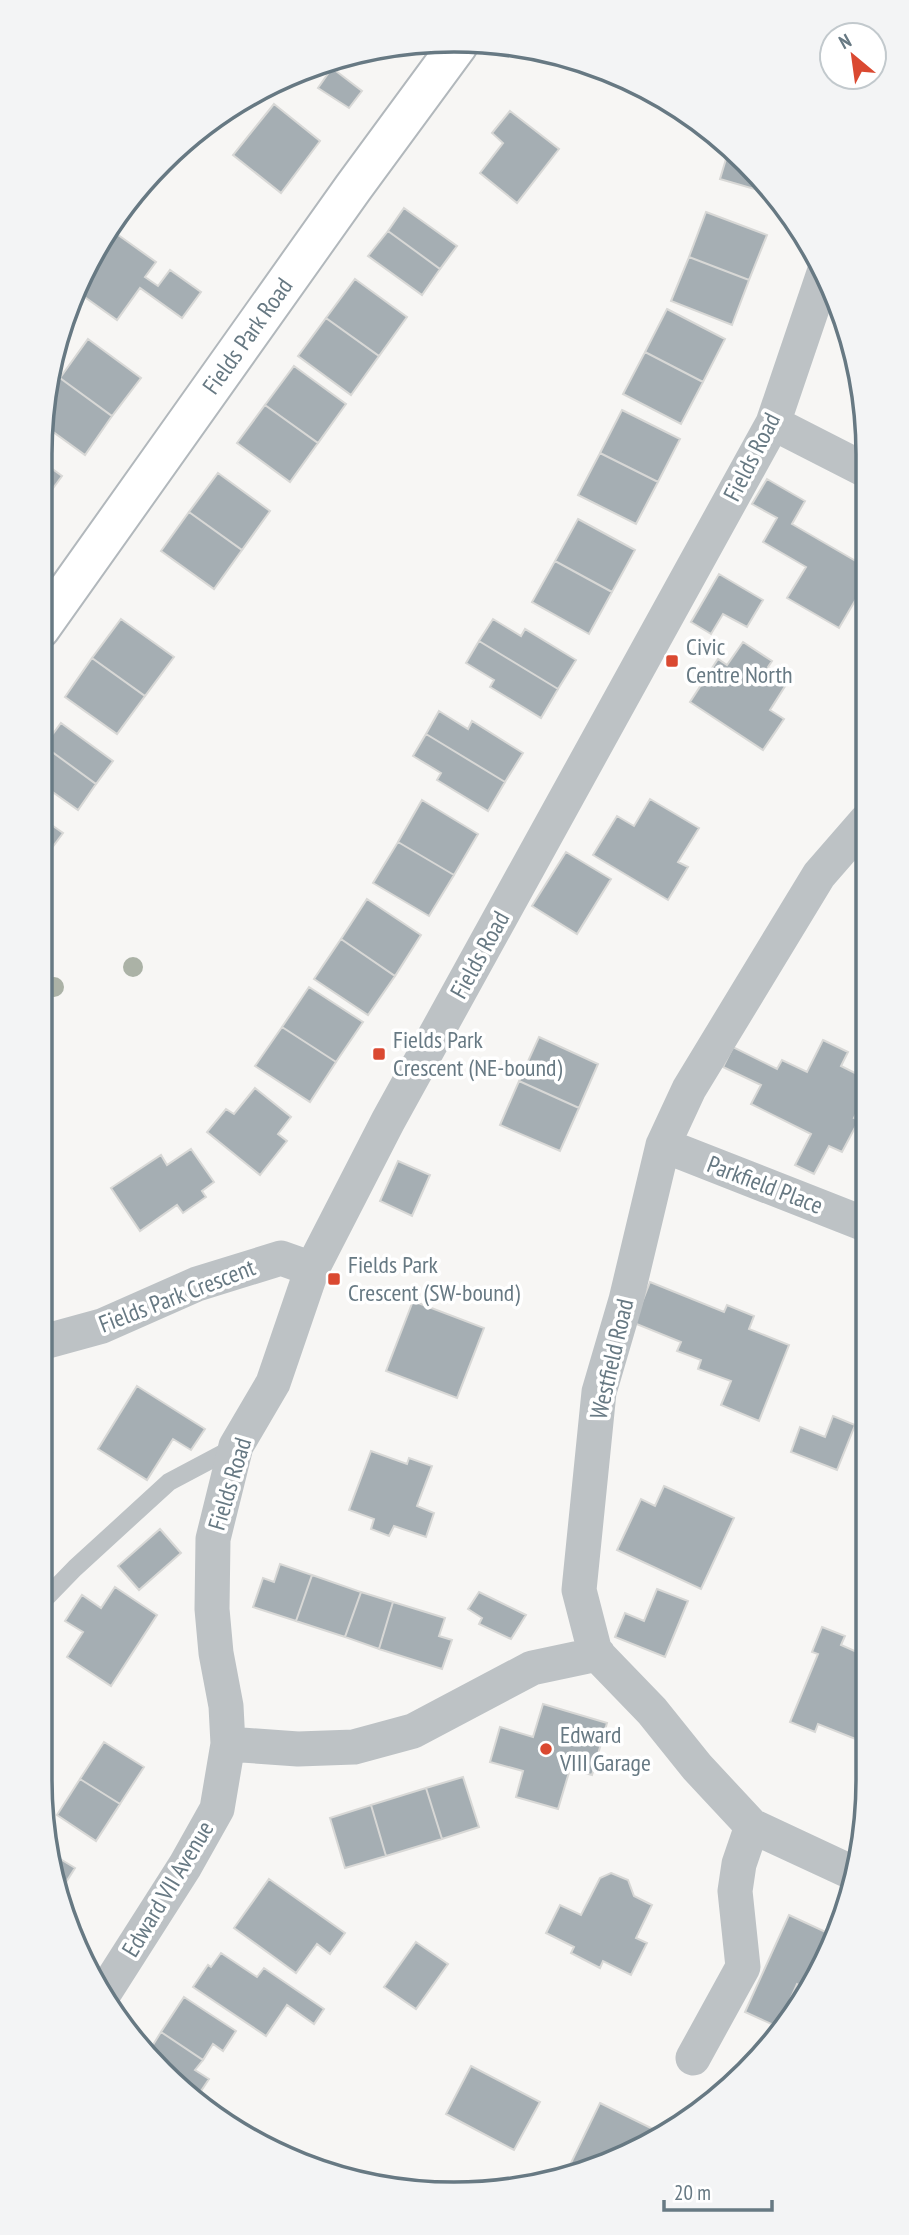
<svg xmlns="http://www.w3.org/2000/svg" width="909" height="2235" viewBox="0 0 909 2235" font-family="'PT Sans Narrow',sans-serif">
<style>
.building{fill:#a5aeb3;stroke:#d8d8d6;stroke-width:2}
.lines{fill:none;stroke-linecap:round;stroke-linejoin:round}
.secondary-casing{stroke:#b2b8bc;stroke-width:42}
.lane{stroke:#bdc2c5;stroke-width:18}
.street{stroke:#bdc2c5;stroke-width:35}
.secondary{stroke:#fff;stroke-width:38}
.tree{fill:#abb2a6}
.poi-dot{fill:#da4931;stroke:#fff;stroke-width:2.5}
.labels{text-anchor:middle;stroke-width:7;stroke-linejoin:round;paint-order:stroke}
.street-label{font-size:24px;fill:#677983;stroke:#fff}
.poi-label{font-size:24px;fill:#677983;stroke:#fff;text-anchor:start}
.rim{fill:none;stroke:#677983;stroke-width:3.5}
</style>
<rect width="100%" height="100%" fill="#f7f6f4"/>
<path class="building" d="M576 61 587 62 594 65 589 71Z
M332 68 362 91 349 108 318 88Z
M274 104 320 141 281 193 233 155Z
M510 111 559 149 517 203 480 173 503 143 492 133Z
M729 149 766 182 775 195 720 179Z
M404 208 457 246 440 269 388 231Z
M706 212 767 235 749 280 689 257Z
M388 231 440 269 422 295 368 256Z
M114 232 156 262 145 277 158 286 170 270 201 292 182 318 140 288 117 320 79 293Z
M689 257 749 280 732 325 671 301Z
M355 279 407 317 379 356 326 318Z
M667 309 725 339 703 382 645 352Z
M326 318 379 356 351 395 298 356Z
M88 339 141 378 112 416 60 378Z
M645 352 703 382 681 424 623 394Z
M294 366 346 404 318 443 265 405Z
M60 378 112 416 85 455 45 426 51 391Z
M265 405 318 443 290 482 237 443Z
M622 410 680 439 658 482 600 453Z
M600 453 658 482 636 524 578 495Z
M40 460 62 476 40 506Z
M218 473 270 511 242 550 189 512Z
M767 479 805 501 792 524 866 567V582L839 628 787 598 806 567 763 542 777 518 752 504Z
M189 512 242 550 214 589 161 551Z
M578 519 635 550 612 592 555 561Z
M555 561 612 592 589 634 532 602Z
M719 574 763 600 747 627 723 614 711 634 691 622Z
M121 619 174 657 145 696 92 658Z
M493 619 521 636 525 629 576 660 558 689 479 641Z
M479 641 558 689 541 718 490 687 494 680 466 663Z
M743 642 772 661 768 667 789 680 770 710 784 719 763 750 690 702 718 659 727 665Z
M92 658 145 696 117 734 65 697Z
M439 711 468 729 472 721 523 753 505 782 426 734Z
M61 723 113 761 96 784 44 746Z
M426 734 505 782 488 811 437 780 441 773 413 756Z
M44 746 96 784 78 810 40 783V751Z
M650 799 699 828 678 862 688 867 668 900 593 855 617 816 634 826Z
M422 800 478 834 454 875 398 842Z
M40 817 63 833 40 864Z
M398 842 454 875 429 916 373 883Z
M566 852 611 879 577 934 532 906Z
M367 899 421 935 395 976 341 939Z
M341 939 395 976 368 1015 314 979Z
M309 987 363 1022 336 1062 282 1027Z
M282 1027 336 1062 310 1102 255 1066Z
M539 1037 598 1064 579 1108 519 1081Z
M823 1040 848 1052 841 1066 867 1079V1092L854 1118 859 1120 842 1152 829 1146 814 1174 795 1165 811 1134 751 1104 761 1085 723 1067 733 1047 777 1069 782 1060 807 1072Z
M519 1081 579 1108 560 1151 500 1125Z
M255 1088 291 1117 278 1134 287 1141 260 1175 207 1132 226 1109 234 1114Z
M191 1149 214 1182 202 1191 206 1197 183 1213 177 1205 140 1231 111 1188 161 1155 167 1165Z
M398 1161 430 1175 412 1216 380 1201Z
M650 1282 724 1312 727 1305 754 1316 749 1329 789 1345 759 1421 721 1405 731 1381 698 1369 701 1360 677 1351 681 1342 634 1323Z
M413 1301 484 1328 457 1398 386 1371Z
M137 1386 205 1429 191 1450 173 1439 147 1480 98 1449Z
M833 1416 855 1425 837 1470 791 1452 800 1427 825 1437Z
M40 1445 52 1453 40 1472Z
M371 1451 407 1464 409 1458 432 1466 417 1506 434 1513 426 1537 394 1526 389 1536 371 1529 374 1519 349 1510Z
M40 1473 50 1480 40 1496Z
M664 1486 734 1518 701 1589 617 1550 641 1499 655 1506Z
M160 1529 181 1553 139 1590 118 1566Z
M280 1564 312 1575 296 1621 253 1607 263 1578 274 1582Z
M312 1575 361 1592 345 1637 296 1621Z
M115 1587 157 1615 111 1686 67 1657 83 1632 65 1621 82 1595 101 1608Z
M657 1589 688 1601 665 1657 615 1637 625 1613 644 1621Z
M361 1592 393 1602 379 1649 345 1637Z
M479 1592 526 1615 511 1639 479 1624 482 1618 468 1609Z
M393 1602 445 1618 439 1636 452 1640 442 1669 379 1649Z
M822 1627 845 1636 841 1645 866 1656 858 1674 868 1678 869 1715 858 1740 818 1724 815 1732 790 1722 818 1654 812 1652Z
M543 1704 607 1723 592 1775 570 1769 558 1809 516 1797 523 1771 490 1762 500 1727 533 1737Z
M104 1742 144 1767 120 1804 80 1779Z
M463 1777 479 1827 442 1839 426 1788Z
M80 1779 120 1804 96 1841 57 1815Z
M426 1788 442 1839 386 1856 371 1805Z
M371 1805 386 1856 345 1868 330 1818Z
M52 1854 75 1868 59 1893Z
M611 1873 628 1880 634 1896 652 1905 636 1938 647 1943 631 1975 603 1961 600 1968 571 1953 574 1947 546 1933 560 1905 581 1915 600 1878Z
M269 1879 345 1933 330 1954 317 1944 296 1973 234 1928Z
M789 1915 830 1934 806 1988 797 1984 778 2027 745 2012Z
M416 1942 448 1964 416 2009 384 1987Z
M221 1953 257 1977 264 1968 324 2009 314 2024 287 2005 266 2036 193 1987 208 1965 211 1967Z
M184 1997 236 2031 223 2051 213 2044 203 2060 161 2032Z
M161 2032 203 2060 195 2070 209 2079 197 2097 146 2056Z
M768 2037 775 2040 760 2054Z
M471 2066 540 2102 514 2150 446 2114Z
M600 2103 663 2134 578 2169 570 2165Z"/>
<g class="lines">
<g class="secondary-casing">
<g id="secondary">
<path id="s1" d="M40 629 353 188 458 45"/>
</g>
</g>
<path class="lane" d="M40 1604 75 1568 169 1482 235 1447"/>
<path class="street" d="M773 423 865 470
M663 1145 867 1225
M40 1343 102 1326 197 1284 281 1258 312 1269
M228 1744 298 1749 354 1747 413 1731 532 1668 598 1654
M853 1873 752 1826 697 1767 652 1711 595 1652 579 1590 599 1392 626 1300 663 1145 689 1089 819 875 866 821
M106 1990 185 1866 217 1809 228 1744 226 1706 216 1653 212 1609 213 1539 236 1446 273 1383 312 1269 388 1121 773 423 825 270
M693 2058 743 1967 735 1891 739 1864 752 1826"/>
<use href="#secondary" class="secondary"/>
</g>
<g class="tree">
<circle cx="133" cy="967" r="10"/>
<circle cx="54" cy="987" r="10"/>
</g>
<g class="poi-dot">
<rect x="665" y="654" width="14" height="14" rx="3.5"/>
<rect x="372" y="1047" width="14" height="14" rx="3.5"/>
<rect x="327" y="1272" width="14" height="14" rx="3.5"/>
<circle cx="546" cy="1749" r="7"/>
</g>
<g class="labels">
<g class="street-label">
<text dy="8" stroke="none"><textPath href="#s1" startOffset="359">Fields Park Road</textPath></text>
<text transform="translate(752 457) rotate(-63)" y="8">Fields Road</text>
<text transform="translate(480 955) rotate(-61)" y="8">Fields Road</text>
<text transform="translate(765 1185) rotate(21)" y="8">Parkfield Place</text>
<text transform="translate(177 1296) rotate(-21)" y="8">Fields Park Crescent</text>
<text transform="translate(612 1359) rotate(-77)" y="8">Westfield Road</text>
<text transform="translate(230 1484) rotate(-73)" y="8">Fields Road</text>
<text transform="translate(168 1889) rotate(-59)" y="8">Edward VII Avenue</text>
</g>
<g class="poi-label">
<text x="686" y="655">Civic<tspan x="686" dy="28">Centre North</tspan></text>
<text x="393" y="1048">Fields Park<tspan x="393" dy="28">Crescent (NE-bound)</tspan></text>
<text x="348" y="1273">Fields Park<tspan x="348" dy="28">Crescent (SW-bound)</tspan></text>
<text x="560" y="1743">Edward<tspan x="560" dy="28">VIII Garage</tspan></text>
</g>
</g>
<path d="M0 0H909V2235H0ZM454 52H454A402 402 0 0 1 856 454V1780A402 402 0 0 1 454 2182H454A402 402 0 0 1 52 1780V454A402 402 0 0 1 454 52Z" fill="#f3f4f5" fill-rule="evenodd"/>
<path class="rim" d="M454 52H454A402 402 0 0 1 856 454V1780A402 402 0 0 1 454 2182H454A402 402 0 0 1 52 1780V454A402 402 0 0 1 454 52Z"/>
<g transform="translate(853 56) rotate(331)"><circle r="33" fill="#ffffff" stroke="#c2c9cd" stroke-width="2"/>
<path d="M0-5L12 26L0 18L-12 26Z" fill="#da4931"/>
<text y="-10" font-size="19" font-weight="bold" text-anchor="middle" fill="#677983">N</text>
</g>
<path d="M664 2200v10h108v-10" fill="none" stroke="#677983" stroke-width="3.5"/>
<text x="674" y="2200" font-size="21" fill="#677983" stroke="#ffffff" stroke-width="5" paint-order="stroke">20 m</text>
</svg>
